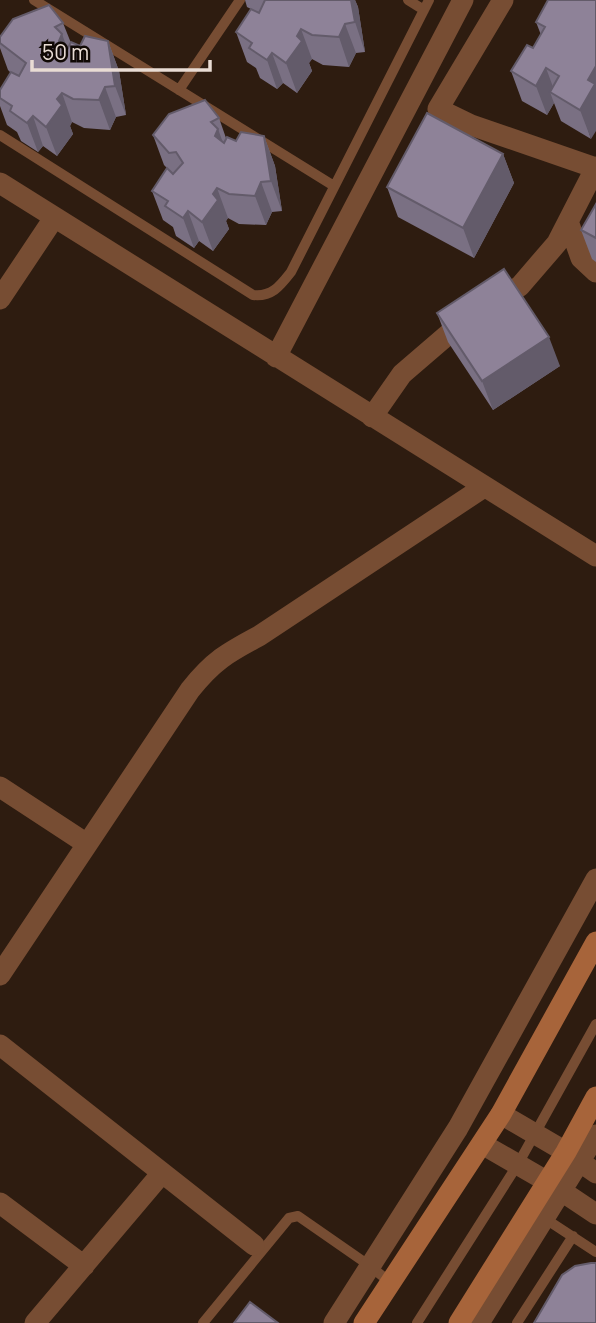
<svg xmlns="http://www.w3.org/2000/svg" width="596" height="1323" viewBox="0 0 596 1323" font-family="Manrope,sans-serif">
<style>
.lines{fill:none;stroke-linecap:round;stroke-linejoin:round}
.lane{stroke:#774d33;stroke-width:10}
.street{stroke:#774d33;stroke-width:21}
.secondary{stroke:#a7643a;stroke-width:21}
.wall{fill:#7a7083}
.shaded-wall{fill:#635b6a}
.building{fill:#8e8298;stroke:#635b6a;stroke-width:2}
</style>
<rect width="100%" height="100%" fill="#2e1c10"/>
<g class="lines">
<path class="lane" d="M34 0 334 186
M408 0 424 10
M179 90 240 0
M0 135 253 295C272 297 280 286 291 272L429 0
M541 1216 596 1252
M203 1323 289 1218 298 1216 370 1266 391 1283
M417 1323 518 1164 596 1024
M517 1323 573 1236"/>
<path class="street" d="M503 0 438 109 471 125 596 168
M0 183 596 556
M569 224 581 258 596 272
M0 299 54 218
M276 357 463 0
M372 417 402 374 452 331 520 286 557 243 596 167
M0 787 87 844
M0 975 190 690C213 661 227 653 259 636L484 487
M0 1045 254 1245
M501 1114 566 1152 596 1173
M482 1144 548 1182 596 1214
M0 1203 84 1266
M35 1323 162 1173
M334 1323 458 1128 596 879
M479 1323 596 1135"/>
<path class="secondary" d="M364 1323 501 1114 596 942
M459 1323 566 1152 596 1097"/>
</g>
<path class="wall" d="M245 0H355L358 7 365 52 356 53 349 67 323 65 312 59 309 63 312 71 297 93 283 83 277 89 260 78 256 68 247 62 236 32 251 9 247 7Z
M548 0 591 139 561 121 554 103 547 115 522 101 511 71 533 48 541 35 536 22Z
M63 23 71 43 80 46 108 41 119 71 126 115 116 117 110 130 84 128 72 122 70 126 73 134 57 156 43 146 38 152 21 141 17 132 7 125 0 106V90L11 73 8 70 0 48V37Z
M219 118 226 138 236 141 264 136 275 166 282 211 272 212 266 225 239 224 228 218 226 221 229 229 213 251 199 241 194 248 176 236 173 227 163 220 152 191 167 168 164 165 153 135Z
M503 154 514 183 474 258 398 217 387 187Z
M596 204V262L592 259 581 230Z
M437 313 560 366 493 410 448 342Z"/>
<path class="shaded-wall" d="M351 0H355L358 7 365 52 355 22Z
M345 24 356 53 349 67 339 37Z
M301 29 312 59 309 63 312 71 297 93 286 63 297 36Z
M62 34 73 64 59 41Z
M108 41 119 71 126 115 115 86Z
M272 53 283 83 277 89 267 60Z
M596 66V131L591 139 580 110 588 80Z
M546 68 556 95 550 92 554 103 547 115 536 86Z
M105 87 116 117 110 130 99 100Z
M62 93 72 122 70 126 73 134 57 156 46 127 57 99Z
M33 116 43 146 38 152 27 123Z
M218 129 229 159 215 136Z
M264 136 275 166 282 211 271 181Z
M503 154 514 183 474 258 463 228Z
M261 182 272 212 266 225 255 196Z
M217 188 228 218 226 221 229 229 213 251 202 222 213 194Z
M188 211 199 241 194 248 183 218Z
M549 337 560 366 493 410 482 381Z"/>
<path class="building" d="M265 0H351L355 22 345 24 339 37 312 35 301 29 297 36 302 41 286 63 272 53 267 60 249 48 252 43 236 32 251 9 259 13Z
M548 0H596V66L588 80 595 84 580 110 550 92 559 76 546 68 536 86 511 71 527 45 533 48 545 27 536 22Z
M49 5 63 23 55 27 62 34 59 41 68 48 71 42 80 46 85 36 108 41 115 86 105 87 99 100 73 99 62 93 57 99 62 105 46 127 33 116 27 123 10 111 12 106 0 98V90L11 72 19 76 26 63 0 43V37L13 19Z
M205 100 219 118 211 122 218 129 215 136 224 143 227 137 236 141 241 132 264 136 271 181 261 182 255 196 229 194 217 188 213 194 218 200 202 222 188 211 183 218 165 206 168 201 152 191 167 168 173 174 183 163 176 152 169 153 153 135 169 114Z
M427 113 503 154 463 228 387 187Z
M596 204V238L581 230Z
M504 269 549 337 482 381 437 313Z
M591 1263H596V1323H534L562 1275 575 1266Z
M250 1302 278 1323H234Z"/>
<path d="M32 60v10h178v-10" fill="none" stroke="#e9dcd4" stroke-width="3.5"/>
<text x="42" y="60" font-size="21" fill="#e9dcd4" stroke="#100804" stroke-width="5" paint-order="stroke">50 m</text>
</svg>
